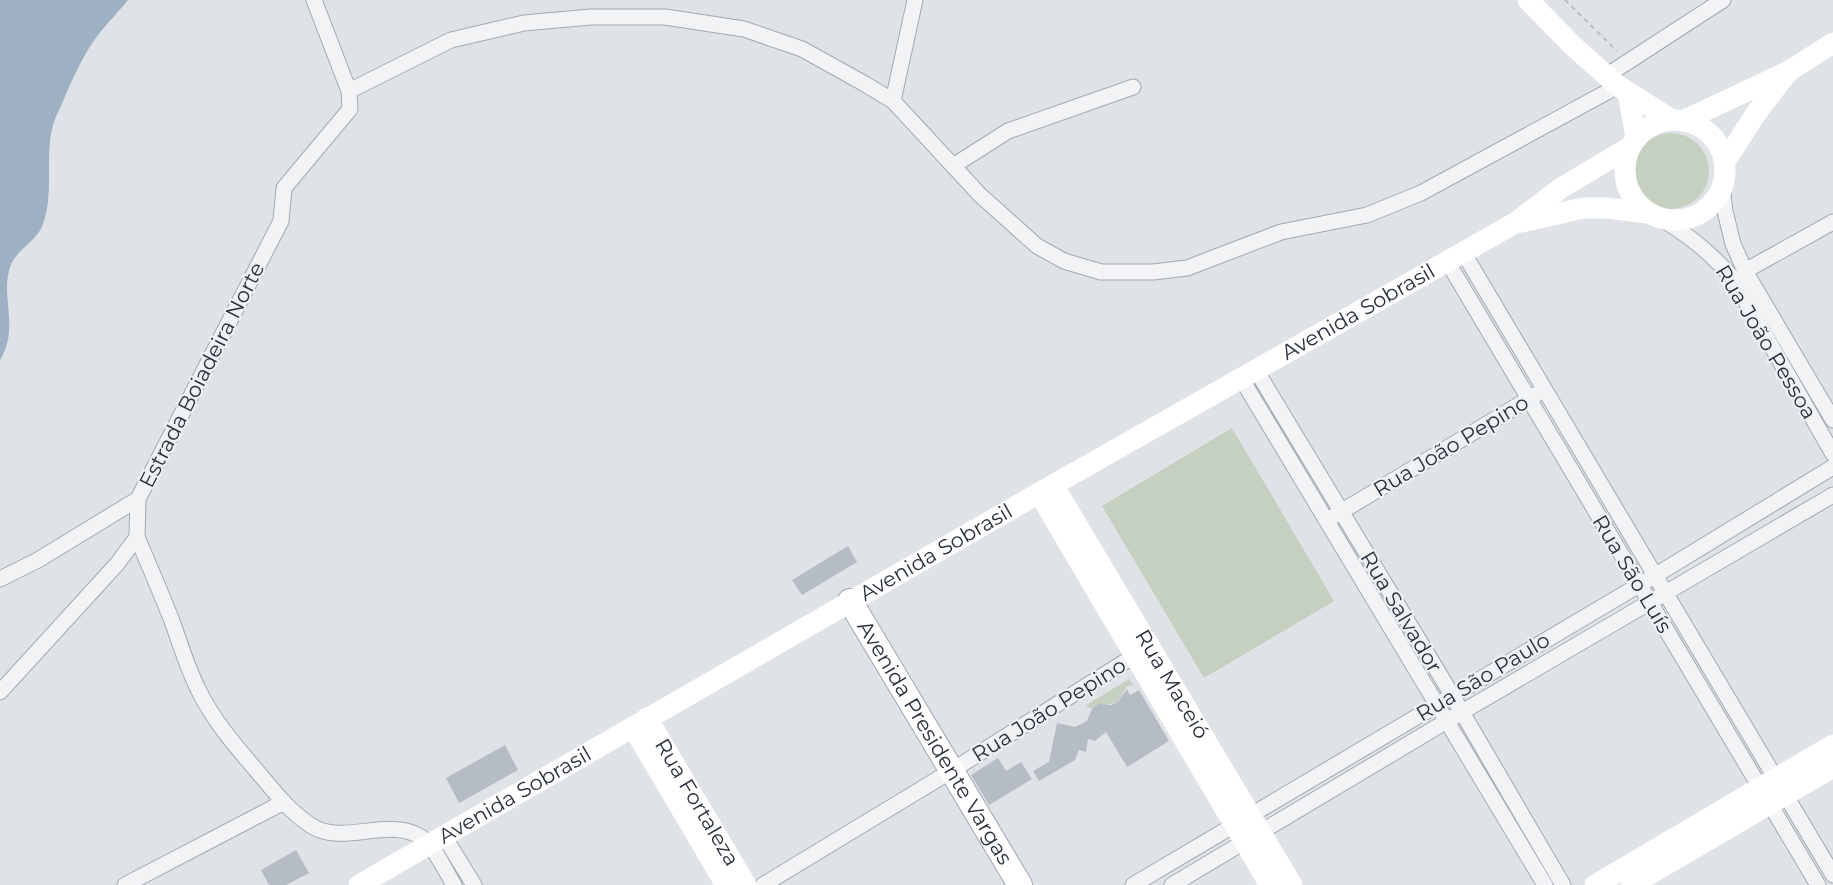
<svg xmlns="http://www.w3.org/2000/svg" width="1833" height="885" viewBox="0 0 1833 885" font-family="Montserrat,sans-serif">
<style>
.green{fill:#c5d0c0}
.water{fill:#9db1c3}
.building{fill:#b6bcc3}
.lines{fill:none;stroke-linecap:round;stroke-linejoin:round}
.street-casing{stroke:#a5a9b0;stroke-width:17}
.primary-casing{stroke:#9fa7b1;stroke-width:26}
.path{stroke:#b9bdc1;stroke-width:2;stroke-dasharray:4.5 4.5;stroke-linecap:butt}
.street{stroke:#f1f3f5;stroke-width:15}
.secondary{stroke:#fff;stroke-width:21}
.primary{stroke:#fff;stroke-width:24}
.labels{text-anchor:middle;stroke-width:4.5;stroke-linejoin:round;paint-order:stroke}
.street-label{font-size:21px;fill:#29313c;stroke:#eef1f4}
</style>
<rect width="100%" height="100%" fill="#dfe2e7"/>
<path class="green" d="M1633 171a38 38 0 1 1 76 0a38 38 0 1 1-76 0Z
M1232 428 1334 601 1204 678 1102 506Z
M1129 679 1133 685 1127 686 1118 702C1108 706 1101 703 1092 709L1085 706Z"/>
<path class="water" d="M0 0H128C117 14 103 27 93 42 81 60 72 80 64 99 60 109 54 119 52 129 45 160 54 194 43 224 37 242 16 249 10 267 0 299 20 327 0 360Z"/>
<path class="building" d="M848 546 857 562 802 595 792 580Z
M1127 689 1130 695 1139 690 1169 741 1127 767 1106 732 1095 741 1088 739 1086 752 1079 750 1075 760 1039 781 1033 771 1049 762 1057 723 1075 727 1087 721 1092 709 1099 704 1111 705 1118 702Z
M505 745 518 770 459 803 446 778Z
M998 758 1006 771 1021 762 1032 779 989 805 971 775Z
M296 850 309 873 286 885H269L261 870Z"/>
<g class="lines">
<g class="street-casing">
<path id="street" d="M1606 76 1723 0
M349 91 451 40 524 23 591 17H665L744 29 802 49 865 84 893 101 980 195 1037 246 1064 261 1101 272H1153L1187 268 1281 232 1367 215 1421 193 1618 86
M893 101 915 0
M953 166 1008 131 1133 87
M1722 187 1725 211 1733 244 1745 271 1833 420
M1660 218C1690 236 1708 251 1732 277L1833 454
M1463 252 1833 875
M1447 261 1818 885
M1745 271 1833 222
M1256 370 1452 695 1563 885
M1241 378 1545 885
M1334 516 1537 394
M137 537C149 565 161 593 172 621 180 643 187 667 198 689 213 721 239 750 262 777 276 794 291 812 310 825 343 847 387 816 421 837 434 845 446 872 454 885
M0 579 38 560 138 499
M0 692 117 564 137 537 138 499 281 221 284 188 350 109 349 91 314 0
M444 836 474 885
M125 885 284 802
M763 885 951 771 1142 651
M1133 885 1656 575 1833 467
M1172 885 1462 712 1833 495"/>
</g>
<g class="primary-casing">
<g id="primary">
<path id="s4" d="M850 601 1020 885"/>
</g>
</g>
<path class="path" d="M1565 0 1617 51"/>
<use href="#street" class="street"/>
<g class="secondary">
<path d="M1528 0 1573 46 1618 86 1672 120"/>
<path d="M1628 93 1636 138"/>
<circle cx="1675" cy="170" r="50"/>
<path d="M1683 121 1789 71 1833 43"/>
<path d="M1724 163 1757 112 1787 73"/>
<path d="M1522 222 1583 208H1607L1648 213"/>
<path id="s1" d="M1053 485 1292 885"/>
<path d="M1039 493 1270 885"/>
<path id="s2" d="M647 718 746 885"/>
<path d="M633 727 726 885"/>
<path id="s3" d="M359 885 1039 493 1515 223 1561 188 1630 147"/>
<path d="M1595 885 1833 745"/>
<path d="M1631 885 1833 767"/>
</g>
<use href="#primary" class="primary"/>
</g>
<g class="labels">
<g class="street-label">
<text dy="7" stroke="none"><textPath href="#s3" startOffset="1152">Avenida Sobrasil</textPath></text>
<text transform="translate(1766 342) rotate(59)" y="7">Rua João Pessoa</text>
<text transform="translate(202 375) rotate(-63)" y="7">Estrada Boiadeira Norte</text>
<text transform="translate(1451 446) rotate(-31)" y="7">Rua João Pepino</text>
<text dy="7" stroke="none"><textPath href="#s3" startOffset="666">Avenida Sobrasil</textPath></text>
<text transform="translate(1632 574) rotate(59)" y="7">Rua São Luís</text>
<text transform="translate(1401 612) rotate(59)" y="7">Rua Salvador</text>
<text transform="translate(1483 677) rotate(-31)" y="7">Rua São Paulo</text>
<text dy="7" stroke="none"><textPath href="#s1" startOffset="232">Rua Maceió</textPath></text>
<text transform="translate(1049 710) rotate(-32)" y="7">Rua João Pepino</text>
<text dy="7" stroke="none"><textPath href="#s4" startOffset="165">Avenida Presidente Vargas</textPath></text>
<text dy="7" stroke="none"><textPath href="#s3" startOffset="180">Avenida Sobrasil</textPath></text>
<text dy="7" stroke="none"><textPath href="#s2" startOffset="98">Rua Fortaleza</textPath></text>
</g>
</g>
</svg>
